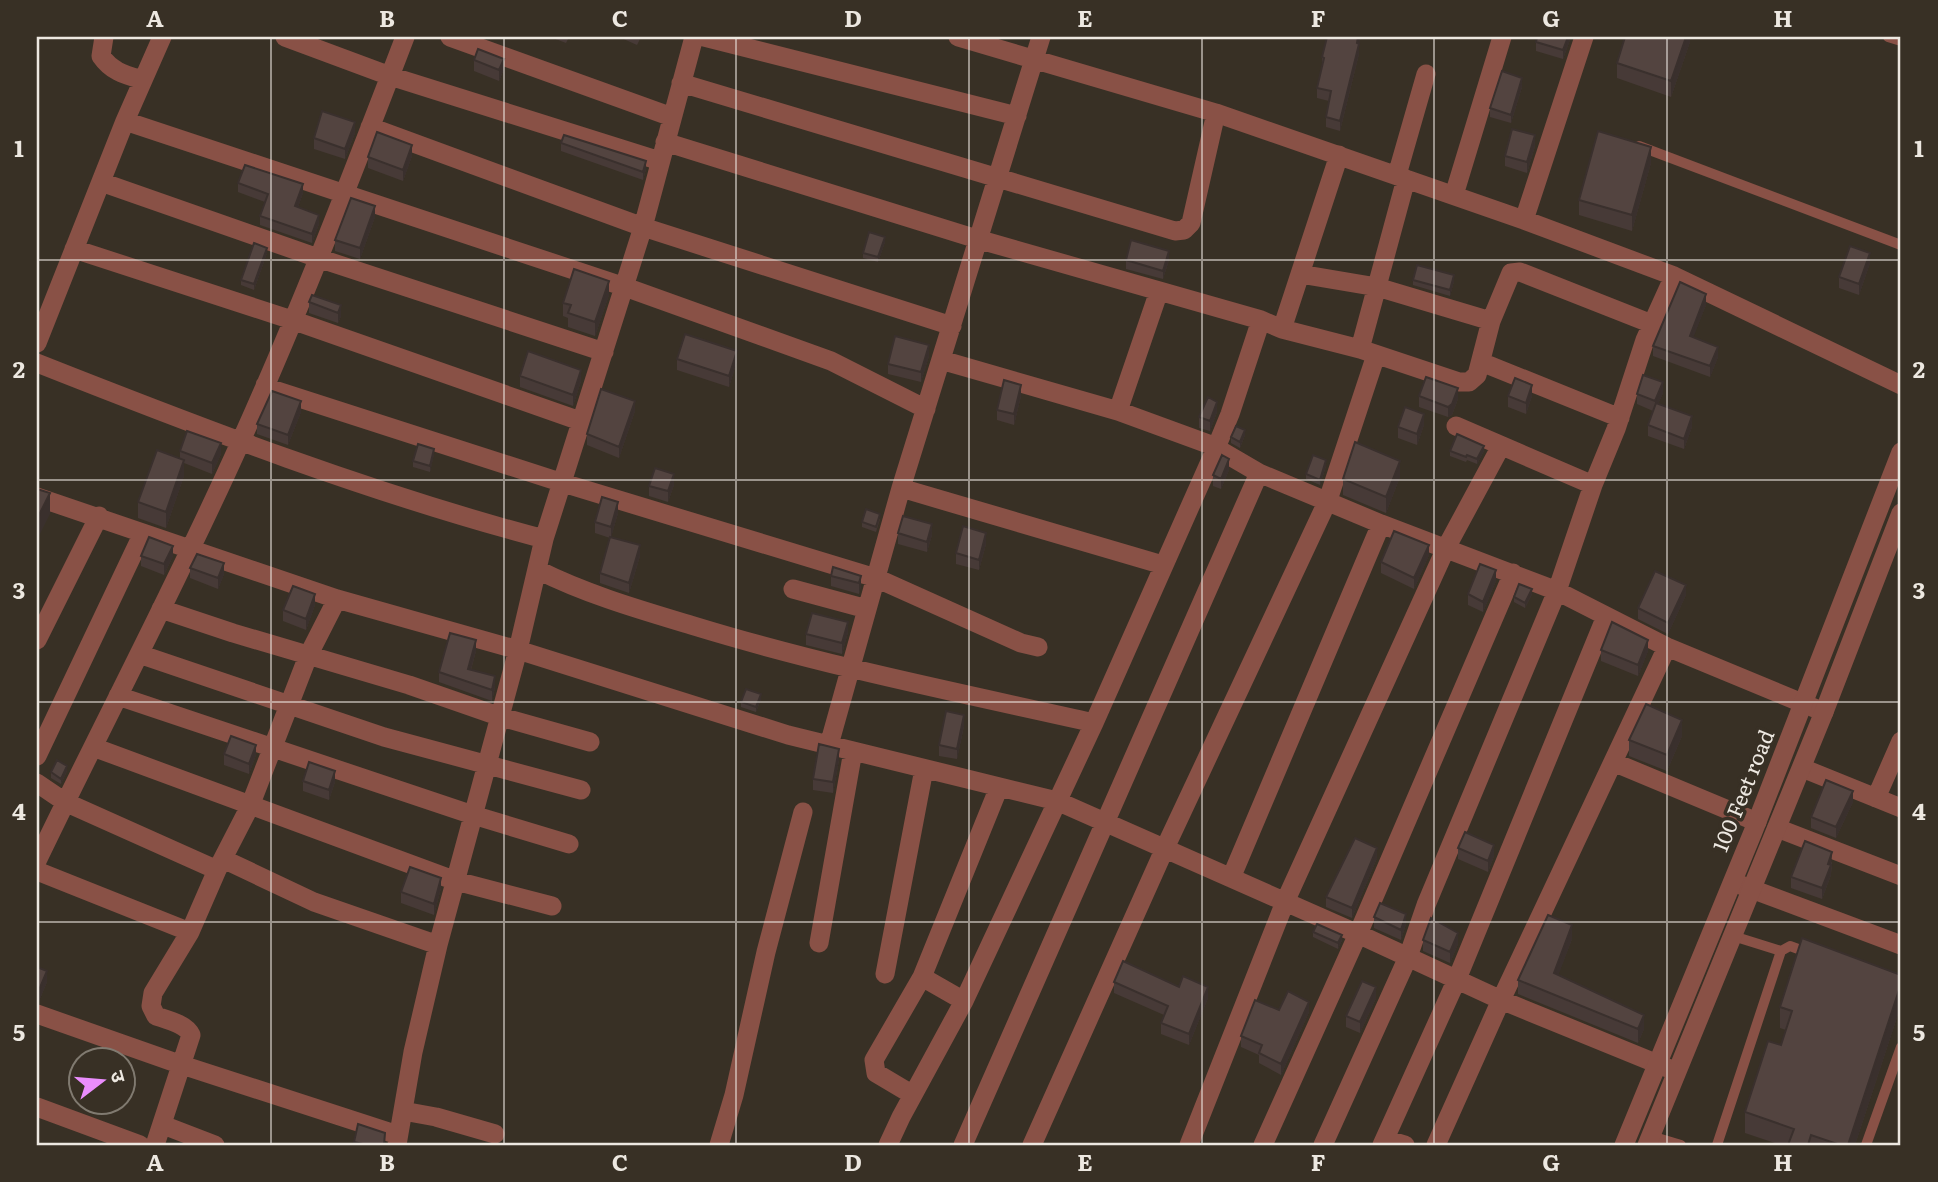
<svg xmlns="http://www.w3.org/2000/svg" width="1938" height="1182" viewBox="0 0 1938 1182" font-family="Literata,'Noto Sans Devanagari',serif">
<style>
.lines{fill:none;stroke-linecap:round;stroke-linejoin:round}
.service{stroke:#895146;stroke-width:10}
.minor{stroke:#895146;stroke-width:19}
.tertiary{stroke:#895146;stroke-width:19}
.wall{fill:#473a37}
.shaded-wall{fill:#3a302d}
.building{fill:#534440;stroke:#3a302d;stroke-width:2}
.grid{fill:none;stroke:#ede8e1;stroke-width:2;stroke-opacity:0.55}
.labels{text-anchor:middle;stroke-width:7;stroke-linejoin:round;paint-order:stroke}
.street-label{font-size:21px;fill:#ede8e1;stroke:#383025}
.neatline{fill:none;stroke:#ede8e1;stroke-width:2.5}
.grid-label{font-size:23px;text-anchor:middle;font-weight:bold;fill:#ede8e1}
</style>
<rect width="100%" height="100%" fill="#383025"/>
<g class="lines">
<path class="service" d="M1888 37 1901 41
M1639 146 1901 245
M1733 936 1781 951
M1651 1136 1681 1145
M1717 1145 1781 951 1790 946 1809 953
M1866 1145 1901 1047"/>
<path class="minor" d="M104 37 101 56C112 72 126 75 143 80
M285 37 390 76 660 161
M450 37 672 117
M704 37 1017 116
M958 37 1216 113 1524 220 1674 276 1901 385
M681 83 1175 231 1184 230 1191 223 1216 113
M125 121 625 287 831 361 926 409
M370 127 643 227 952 326
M665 142 977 239 1261 320
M1397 175 1426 74
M101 182 318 258 604 352
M1454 195 1502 37
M1524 220 1584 37
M74 249 292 320 583 422
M1300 274 1377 287 1491 321
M1282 329 1360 349 1459 382H1469L1477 375 1491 321 1511 273 1520 272 1652 324
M37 343 125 121 162 37
M1360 349 1406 179
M941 360 1118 411 1211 445 1259 473 1381 524 1557 591 1667 647 1824 712
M1481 362 1620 418
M37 363C204 429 370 493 544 539
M265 385V387L563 483 876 578 1021 643 1038 647
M1118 411 1159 291
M1456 426 1593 485
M901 488 1163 565
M37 497 337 599 518 650 788 735 1057 801 1358 934 1501 1000 1670 1069
M538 570C588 595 641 610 694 626 825 666 960 693 1094 723
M793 589 867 609
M161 609 233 633 409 685 501 717 590 742
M37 640 99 516
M139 654 384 737 581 790
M118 696 473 815 569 844
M829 745 901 488 1041 37
M93 747 456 881 552 906
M37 756 143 533
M1613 762 1757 822
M1802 768 1901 808
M37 783 65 802 217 870
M1876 798 1901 741
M1777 828 1901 876
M223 859 314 902 438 945
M37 861C104 721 177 584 240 443 300 310 353 173 405 37
M37 871 190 932
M1231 878 1381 524
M1738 884 1901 945
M819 943 853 751
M885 974 924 769
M922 977 964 1001
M37 1014 182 1065 398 1135
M913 1095 876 1073 874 1060 922 977 999 787
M37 1107 140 1145
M403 1111 436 1117 495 1134
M163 1125 215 1145
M1385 1139 1405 1145
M155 1145 191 1035C186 1024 168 1020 156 1016L151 1006 153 993 190 932 217 870 250 806 308 656 337 599
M397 1145 413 1052 438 945 518 650 544 539 643 227 694 37
M719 1145 734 1095 766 952 803 812
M888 1145 901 1117 964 1001 1094 723 1216 448 1230 414 1261 320 1282 329 1339 155
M963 1145 1259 473
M1032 1145 1165 848 1328 500 1376 355
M1189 1145 1285 902 1446 548 1501 446
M1263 1145 1358 934 1513 573
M1323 1145 1408 957 1426 905 1557 591 1593 485 1616 429 1645 340 1674 276
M1382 1145 1457 979 1606 616
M1436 1145 1501 1000 1667 647"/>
<path class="tertiary" d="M1624 1145 1753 832 1901 452
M1647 1145 1824 712 1901 513"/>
</g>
<path class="wall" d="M553 37H569L566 43 553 38Z
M619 37H641L637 45Z
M1537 37H1571L1563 59 1536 51V42Z
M1690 37V42L1671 97 1617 78V63Z
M1359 45V54L1340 131 1326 127V117L1329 101 1317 98V88L1322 67V57Z
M474 60 504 69 499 81 474 71Z
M1522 87 1511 123 1490 117V108Z
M355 133 345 159 314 149V138Z
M561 143 646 169 643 180 561 151Z
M1535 146 1527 173 1505 166V156Z
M412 156 403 181 368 168V157Z
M1651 163 1632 231 1579 215V200Z
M238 183 303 193 298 207 319 224 312 243 260 225V216L265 202 238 192Z
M375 217 360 259 335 251V240Z
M885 242 878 262 863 258V253Z
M267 253 254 290 241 285V280Z
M1126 260H1169L1163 279 1126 269Z
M1870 263 1859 295 1839 288V277Z
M1413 280 1454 281 1450 296 1413 285Z
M609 295 595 336 568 327V318L563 316V303Z
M309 302 341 305V316L338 323 309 313Z
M1706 305 1693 337 1718 357 1710 377 1653 356V346Z
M929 356 921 382 888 374V364Z
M677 359 737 361 729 387 677 370Z
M520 376 581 381 573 406 520 387Z
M1663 393 1658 404 1692 427 1684 449 1648 436V425L1653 411 1637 404V394Z
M1021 396 1014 425 997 420V410Z
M1419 396 1458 399 1452 415 1448 417 1419 407Z
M1508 396H1532L1526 414 1508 407Z
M635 411 619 458 587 445V434Z
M301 412 288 445 257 434V424Z
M1217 412 1210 431 1199 428V417Z
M1424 425 1417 445 1398 438V427Z
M1245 435 1240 448 1231 443V437Z
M180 451 221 454 212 474 184 463V476L166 528 138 518V502L180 459Z
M1450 451H1484L1477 464 1467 460 1466 462 1450 456Z
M434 454 430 472 413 467V461Z
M1326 466 1320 485 1306 479V474Z
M1229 470 1221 489 1213 486V475Z
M1400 477 1386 513 1343 495V479Z
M674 485 668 502 649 496V486Z
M618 513 611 537 640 556 629 593 600 583V573L610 538 595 533V522Z
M880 519 876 532 862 527V522Z
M898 533 932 535 927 552 898 544Z
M986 544 979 570 956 564V553Z
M1429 555 1414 589 1381 573V562Z
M141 556H173L164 575 141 566Z
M190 568 224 574 218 589 190 578Z
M831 576H861V586L859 594 831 586Z
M1496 581 1483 612 1468 605V594Z
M1532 594 1525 608 1514 602V597Z
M1686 595 1668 634 1638 619V608Z
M315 605 306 630 283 621V610Z
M848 632 842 654 806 645V634Z
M1601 650 1648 651 1638 676 1601 661Z
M476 651 471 670 495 687 492 701 439 682V672Z
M761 699 756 712 741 707V702Z
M964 726 957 759 939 756V745Z
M1682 736 1667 771 1629 756V740Z
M224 754 256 755 249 774 224 765Z
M839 760 833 793 813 790V779Z
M67 771 61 784 51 778V772Z
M303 781 335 782 329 800 303 791Z
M1853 802 1836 838 1811 828V817Z
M1458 848 1494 856 1488 872 1458 859Z
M1377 858 1352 918 1326 907V897Z
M1832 862 1831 875 1822 899 1791 888V877Z
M441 888 434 915 401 903V892Z
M1374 917 1406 924 1401 940 1374 928Z
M1313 932 1342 940 1338 949 1313 937Z
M1572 939 1558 975 1644 1029 1638 1043 1518 994V980Z
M1423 940 1458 944 1450 963 1423 951Z
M37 967 47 982 39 1001 37 1000Z
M1114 982 1179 987 1208 998 1189 1045 1161 1034V1023L1164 1015 1114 993Z
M1376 998 1360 1033 1346 1027V1016Z
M1901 1005 1855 1145H1781L1745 1133V1112L1781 1045 1786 1030 1780 1028V1007Z
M1279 1010 1309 1012 1281 1075 1259 1063V1055L1241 1047V1036Z"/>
<path class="shaded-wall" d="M1358 37H1361L1359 45V54L1340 131V121Z
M1568 37H1571L1563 59V50Z
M1685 37H1690V42L1671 97V81Z
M504 59V69L499 81V70Z
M1522 78V87L1511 123V115Z
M355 122V133L345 159V149Z
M1535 135V146L1527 173V162Z
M412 145V156L403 181V170Z
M1651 147V163L1632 231V215Z
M646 161V169L643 180V172Z
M303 184V193L295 216V206Z
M375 206V217L360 259V248Z
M319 215V224L312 243V234Z
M885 237V242L878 262V257Z
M267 248V253L254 290V284Z
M1169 251V260L1163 279V271Z
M1870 253V263L1859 295V284Z
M1454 275V281L1450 296V290Z
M609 281V295L595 336V322Z
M1706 294V305L1690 346V336Z
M341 305V316L338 323V313Z
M929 345V356L921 382V372Z
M1718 347V357L1710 377V366Z
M737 351V361L729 387V376Z
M581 370V381L573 406V395Z
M1663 382V393L1655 411V401Z
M1021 385V396L1014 425V414Z
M1532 385V396L1526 414V403Z
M1458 388V399L1452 415 1448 417V407Z
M301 401V412L288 445V435Z
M635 401V411L619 458V447Z
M1217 402V412L1210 431V421Z
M1424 414V425L1417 445V434Z
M1692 416V427L1684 449V439Z
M1245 430V435L1240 448V442Z
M221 443V454L212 474V463Z
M1484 446V451L1477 464V459Z
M434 449V454L430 472V466Z
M1229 459V470L1221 489V479Z
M184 460V476L166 528V512Z
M1326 460V466L1320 485V480Z
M1400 461V477L1386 513V497Z
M674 474V485L668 502V491Z
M50 493V514L37 540V519Z
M618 502V513L611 538V527Z
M932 524V535L927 552V542Z
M986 533V544L979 570V560Z
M640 545V556L629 593V583Z
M1429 545V555L1414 589V578Z
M173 546V556L164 575V564Z
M224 563V574L218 589V578Z
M1496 570V581L1483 612V602Z
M861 576V586L859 594V583Z
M1686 585V595L1668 634V623Z
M1532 589V594L1525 608V603Z
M315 594V605L306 630V619Z
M848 622V632L842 654V643Z
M476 640V651L468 680V669Z
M1648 640V651L1638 676V665Z
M495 676V687L492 701V690Z
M761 694V699L756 712V707Z
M964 715V726L957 759V749Z
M1682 720V736L1667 771V755Z
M256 745V755L249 774V764Z
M839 749V760L833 793V782Z
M67 766V771L61 784V779Z
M335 771V782L329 800V790Z
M1853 791V802L1836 838V827Z
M1494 845V856L1488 872V861Z
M1377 848V858L1352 918V908Z
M1832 852 1831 875 1822 899V888L1828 864Z
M441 878V888L434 915V904Z
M1406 914V924L1401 940V930Z
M1572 925V939L1554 987V973Z
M1458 933V944L1450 963V952Z
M1342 935V940L1338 949V943Z
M47 971V982L39 1001V990Z
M1901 984V1005L1855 1145H1848Z
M1208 987V998L1189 1045V1034Z
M1376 987V998L1360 1033V1022Z
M1309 1002V1012L1281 1075V1064Z
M1644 1015V1029L1638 1043V1029Z"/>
<path class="building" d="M1327 37H1358L1357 43 1359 44 1340 121 1326 117 1331 91 1317 88 1324 58 1322 57Z
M1537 37H1568L1563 50 1536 42Z
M1625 37H1686L1671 81 1617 63Z
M478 49 504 59 499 70 474 60Z
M1502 71 1522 78 1511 115 1490 108Z
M322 111 355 122 345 149 314 138Z
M1512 129 1535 135 1527 162 1505 156Z
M1598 131 1651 147 1632 215 1579 200Z
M377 132 412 145 403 170 368 157Z
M564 135 646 161 643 172 561 143Z
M245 165 303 184 295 206 319 215 312 234 260 216 268 194 238 183Z
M351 198 375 206 360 248 335 240Z
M869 232 885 237 878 257 863 253Z
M1131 240 1169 251 1163 271 1126 260Z
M254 243 267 248 254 284 241 280Z
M1850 246 1870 253 1859 284 1839 277Z
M1417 265 1454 275 1450 290 1413 280Z
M574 269 609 281 595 322 568 313 571 305 563 303Z
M1680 282 1706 294 1690 336 1718 347 1710 366 1653 346Z
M312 295 341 305 338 313 309 302Z
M685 334 737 351 729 376 677 359Z
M895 336 929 345 921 372 888 364Z
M528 351 581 370 573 395 520 376Z
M1643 375 1663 382 1655 401 1637 394Z
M1426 377 1458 388 1452 404 1448 407 1419 396Z
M1515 378 1532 385 1526 403 1508 396Z
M1004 380 1021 385 1014 414 997 410Z
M601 389 635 401 619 447 587 434Z
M272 391 301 401 288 435 257 424Z
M1208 397 1217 402 1210 421 1199 417Z
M1656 403 1692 416 1684 439 1648 425Z
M1405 407 1424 414 1417 434 1398 427Z
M1236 426 1245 430 1240 442 1231 437Z
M187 431 221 443 212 463 180 451Z
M1457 434 1484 446 1477 459 1467 455 1466 457 1450 451Z
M1355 442 1400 461 1386 497 1343 479Z
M418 444 434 449 430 466 413 461Z
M157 450 184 460 166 512 138 502Z
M1222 455 1229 459 1221 479 1213 475Z
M1313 455 1326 460 1320 480 1306 474Z
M655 468 674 474 668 491 649 486Z
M37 489 50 493 37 519Z
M602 497 618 502 611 527 595 522Z
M866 509 880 514 876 527 862 522Z
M903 516 932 524 927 542 898 533Z
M963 526 986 533 979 560 956 553Z
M1394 531 1429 545 1414 578 1381 562Z
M149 537 173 546 164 564 141 556Z
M610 537 640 545 629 583 600 573Z
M197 554 224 563 218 578 190 568Z
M1480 564 1496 570 1483 602 1468 594Z
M833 567 861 576 859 583 831 576Z
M1655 571 1686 585 1668 623 1638 608Z
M1519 584 1532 589 1525 603 1514 597Z
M293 586 315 594 306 619 283 610Z
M812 613 848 622 842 643 806 634Z
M1612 622 1648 640 1638 665 1601 650Z
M450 633 476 640 468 669 495 676 492 690 439 672Z
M746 689 761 694 756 707 741 702Z
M1646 704 1682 720 1667 755 1629 740Z
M946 711 964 715 957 749 939 745Z
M231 736 256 745 249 764 224 754Z
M819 744 839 749 833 782 813 779Z
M57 760 67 766 61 779 51 772Z
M309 762 335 771 329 790 303 781Z
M1826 780 1853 791 1836 827 1811 817Z
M1465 832 1494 845 1488 861 1458 848Z
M1355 838 1377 848 1352 908 1326 897Z
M1805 841 1832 852 1828 864 1831 865 1822 888 1791 877Z
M410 867 441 878 434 904 401 892Z
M1380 903 1406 914 1401 930 1374 917Z
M1548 915 1572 925 1554 973 1644 1015 1638 1029 1518 980Z
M1431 918 1458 933 1450 952 1423 940Z
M1317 924 1342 935 1338 943 1313 932Z
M1802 938 1898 974 1901 973V984L1848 1145H1840L1811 1135 1808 1145H1788L1794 1129 1745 1112 1768 1041 1781 1045 1792 1011 1780 1007Z
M1123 961 1179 987 1183 976 1208 987 1189 1034 1161 1023 1168 1006 1114 982Z
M37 967 47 971 39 990 37 989Z
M1362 981 1376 987 1360 1022 1346 1016Z
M1288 991 1309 1002 1281 1064 1259 1053 1262 1045 1241 1036 1255 1000 1279 1010Z
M358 1124 385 1133 384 1145H367L354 1142Z"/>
<path class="grid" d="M271 37V1145M504 37V1145M736 37V1145M969 37V1145M1202 37V1145M1434 37V1145M1667 37V1145M37 260H1901M37 480H1901M37 702H1901M37 922H1901"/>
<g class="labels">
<g class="street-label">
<text transform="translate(1744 791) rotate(-68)" y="7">100 Feet road</text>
</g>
</g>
<rect width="1938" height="1182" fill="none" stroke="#383025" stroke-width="77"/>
<g transform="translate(102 1081) rotate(74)"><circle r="33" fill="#383025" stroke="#807a70" stroke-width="2"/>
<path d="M0-5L12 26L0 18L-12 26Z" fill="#ea8dfd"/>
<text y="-10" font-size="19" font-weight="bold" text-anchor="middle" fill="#ede8e1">उ</text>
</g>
<rect x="38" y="38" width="1861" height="1106" class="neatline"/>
<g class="grid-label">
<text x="155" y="27">A</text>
<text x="387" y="27">B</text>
<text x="620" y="27">C</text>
<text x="853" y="27">D</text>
<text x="1085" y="27">E</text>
<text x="1318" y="27">F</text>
<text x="1551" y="27">G</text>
<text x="1783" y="27">H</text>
<text x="19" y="157">1</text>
<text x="1919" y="157">1</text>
<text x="19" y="378">2</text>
<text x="1919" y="378">2</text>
<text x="19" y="599">3</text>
<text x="1919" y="599">3</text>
<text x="19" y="820">4</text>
<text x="1919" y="820">4</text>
<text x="19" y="1041">5</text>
<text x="1919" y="1041">5</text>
<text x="155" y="1171">A</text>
<text x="387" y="1171">B</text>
<text x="620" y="1171">C</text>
<text x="853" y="1171">D</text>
<text x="1085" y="1171">E</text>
<text x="1318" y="1171">F</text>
<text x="1551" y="1171">G</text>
<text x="1783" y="1171">H</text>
</g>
</svg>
